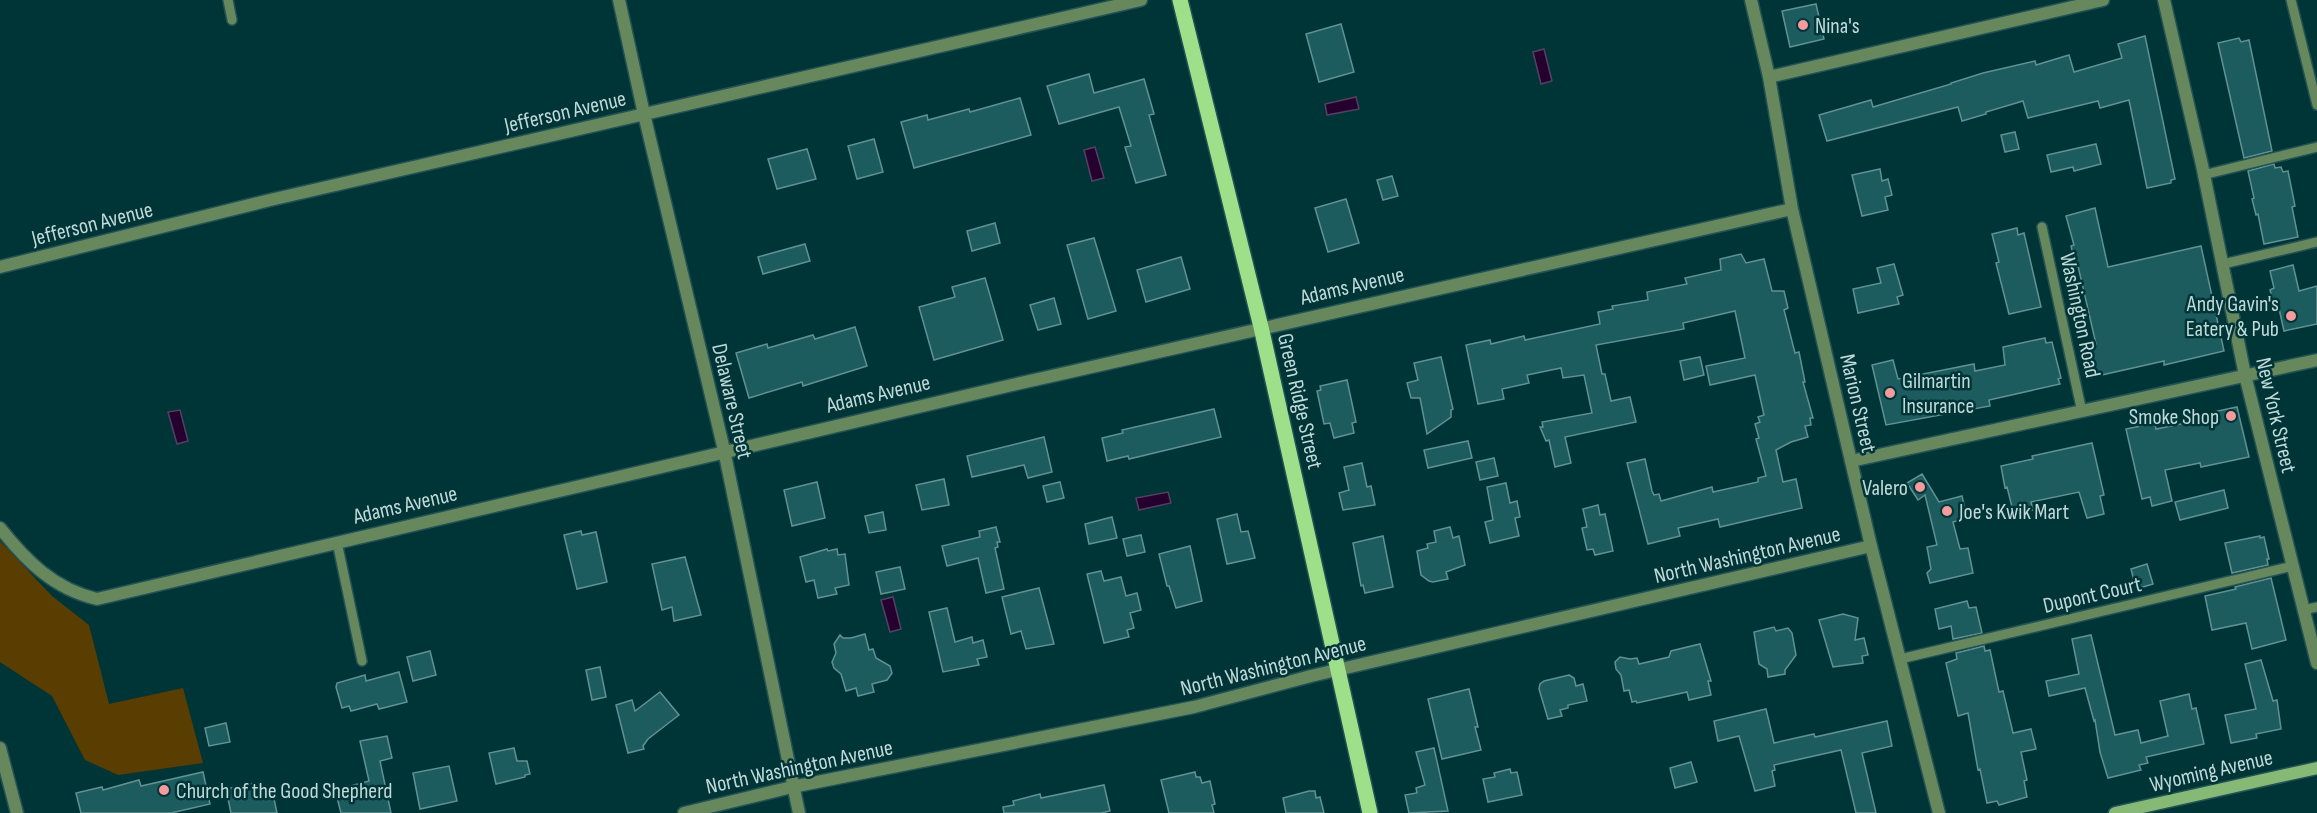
<svg xmlns="http://www.w3.org/2000/svg" width="2317" height="813" viewBox="0 0 2317 813" font-family="'Sofia Sans Condensed',sans-serif">
<style>
.green{fill:#5a3d00}
.water{fill:#25002f;stroke:#544162;stroke-width:1.5}
.building{fill:#1c5c5e;stroke:#619193;stroke-width:1.5}
.lines{fill:none;stroke-linecap:round;stroke-linejoin:round}
.service-casing{stroke:#235354;stroke-width:12}
.minor-casing{stroke:#235354;stroke-width:15}
.tertiary-casing{stroke:#235354;stroke-width:15}
.secondary-casing{stroke:#235354;stroke-width:15}
.primary-casing{stroke:#235354;stroke-width:18}
.service{stroke:#67875d;stroke-width:9}
.minor{stroke:#67875d;stroke-width:12}
.tertiary{stroke:#67875d;stroke-width:12}
.secondary{stroke:#86b976;stroke-width:12}
.primary{stroke:#9ee089;stroke-width:15}
.poi-dot{fill:#f59b9d;stroke:#003537;stroke-width:2}
.labels{text-anchor:middle;stroke-width:5;stroke-linejoin:round;paint-order:stroke}
.poi-label{font-size:22px;fill:#c1d9d9;stroke:#003537;text-anchor:start}
.street-label{font-size:22px;fill:#c1d9d9;stroke:#003537}
</style>
<rect width="100%" height="100%" fill="#003537"/>
<path class="green" d="M0 541 52 596 89 625 109 704 183 688 203 763 118 775 85 760 52 696 0 662Z"/>
<path class="water" d="M1544 49 1552 81 1541 84 1533 52Z
M1356 97 1359 109 1327 115 1325 104Z
M1095 147 1104 178 1092 181 1084 150Z
M180 410 188 441 177 444 168 412Z
M1168 492 1171 503 1139 510 1136 498Z
M893 597 901 629 890 632 881 600Z"/>
<path class="building" d="M1816 4 1824 39 1790 47 1782 11Z
M1341 24 1354 72 1319 82 1306 34Z
M2145 36 2175 179 2171 180V183L2147 188 2129 100 2100 108 2098 101 2028 118 2023 101 1986 112V114L1962 121 1958 107 1827 141 1819 115 1871 100 1873 107 1951 84V83L1983 73 2035 61 2036 65 2069 55 2074 72 2122 58 2118 44Z
M2239 38 2241 42 2249 40 2272 151 2244 158 2218 43Z
M1089 74 1094 93 1144 79 1154 114 1149 115 1166 175 1136 183 1125 147 1131 146 1119 107 1059 124 1047 86Z
M1020 98 1031 135 914 168 901 122 927 115 928 120 969 109 970 112Z
M2015 132 2019 149 2005 152 2001 135Z
M874 139 883 172 857 179 848 146Z
M2096 144 2101 164 2074 171 2073 167 2051 172 2047 155Z
M807 149 816 179 777 189 768 159Z
M2274 164 2275 168 2281 167 2283 172 2288 171 2295 206 2292 207 2298 237 2264 244 2258 214 2256 215 2252 199 2254 198 2248 171Z
M1880 169 1882 181 1888 179 1892 195 1885 197 1888 210 1862 216 1852 175Z
M1392 176 1398 196 1383 200 1377 180Z
M1346 199 1359 243 1328 252 1315 208Z
M2095 208 2108 267 2201 246 2224 351 2164 365V361L2097 376 2096 370 2094 371 2088 346 2096 344 2078 266 2076 267 2071 246 2074 245 2066 216Z
M995 223 1000 243 972 251 967 231Z
M2017 228 2018 235 2024 233 2041 307 2009 314 1996 263 1999 262 1992 234Z
M1094 238 1116 311 1088 319 1067 245Z
M805 244 810 261 763 274 758 257Z
M1741 254 1746 263 1764 259 1772 291H1784L1788 308 1784 310 1795 353 1799 352 1805 382H1803L1813 418H1810L1811 425 1805 426 1808 437 1791 442 1776 450 1783 482 1796 479 1802 508 1720 527 1718 519 1678 528 1680 536 1648 544 1627 463 1645 459 1652 491 1654 495 1659 494 1661 501 1712 487 1713 492 1758 482V478L1766 476 1756 439 1759 438 1755 424 1760 422 1758 417 1764 415 1755 375 1710 385 1706 366 1745 358 1735 311 1683 323 1684 329 1596 345 1602 374H1605L1611 401 1630 397 1636 422 1565 437 1571 463 1555 467 1549 440 1546 441 1540 427H1543L1542 422 1592 413 1584 375 1563 378 1561 368 1527 375 1529 383 1502 389 1504 399 1478 404 1466 345 1490 340 1491 344 1524 336 1525 340 1600 324 1598 312 1613 309 1612 306 1648 300 1647 292 1687 284 1685 278 1721 270 1720 259Z
M1181 257 1190 289 1146 302 1137 270Z
M1894 264 1903 295 1897 297 1899 304 1858 313 1853 289 1881 283 1877 268Z
M2293 265 2299 291 2317 286V324L2284 331 2278 304 2274 305 2270 290 2274 288 2270 271Z
M985 278 1003 340 934 360 919 307 955 297 952 287Z
M1054 298 1061 324 1038 330 1030 305Z
M855 327 867 366 803 386 802 382 749 398 736 353 767 344 768 348 813 335 815 339Z
M2045 338 2046 343 2052 342 2061 378 2058 379 2060 384 1989 400 1990 406 1886 425 1872 365 1893 360 1898 379 1974 364 1975 371 2005 365 2003 347Z
M1441 357 1453 409 1451 410V417L1427 434 1420 398H1411L1407 383 1418 380 1414 363Z
M1700 357 1704 375 1684 380 1680 361Z
M1347 380 1356 422 1352 423 1354 433 1334 438 1330 423 1324 424 1317 391 1321 390 1320 386Z
M2237 407 2249 457 2201 467 2200 463 2165 470 2172 501 2152 506 2150 497 2142 499 2126 429 2155 423 2156 429 2191 422 2190 417Z
M1214 409 1221 437 1129 459 1128 456 1107 461 1102 438 1123 433 1122 430Z
M1044 437 1052 472 1028 478 1024 465 972 477 967 456Z
M1468 441 1472 458 1428 468 1424 450Z
M2092 443 2104 495 2100 496 2104 514 2087 518 2079 492 2031 502 2033 510 2014 515 2007 487 2005 488 2001 466 2033 459 2032 456Z
M1494 458 1498 476 1480 480 1476 462Z
M1362 463 1367 487 1371 486 1375 505 1343 510 1339 493 1349 490 1344 467Z
M1922 474 1939 502 1962 496 1967 518 1953 522 1960 549 1968 548 1973 573 1930 583 1927 573 1931 569 1927 547 1937 545 1925 495 1918 500 1907 483Z
M944 479 949 505 922 510 916 485Z
M817 482 825 518 792 526 784 490Z
M1060 482 1064 498 1047 502 1043 486Z
M1506 483 1510 503 1517 501 1520 517 1515 518 1519 536 1490 543 1485 522 1493 520 1487 487Z
M2224 490 2228 508 2180 520 2175 502Z
M1598 505 1600 515 1605 514 1613 551 1595 555 1593 549 1587 550 1582 528 1587 527 1583 509Z
M883 512 886 530 869 533 865 516Z
M1237 514 1241 532 1248 531 1255 558 1227 564 1217 519Z
M1112 517 1117 538 1089 544 1085 524Z
M996 527 1000 542H997L998 547 995 548 1004 589 986 593 978 558 947 566 942 546 980 537 979 531Z
M1450 527 1453 538 1459 536 1465 565 1446 572 1448 579 1433 582 1429 581 1421 575 1417 551 1428 548 1427 544 1436 542 1434 531Z
M581 531 582 535 596 532 607 582 577 589 564 535Z
M1141 535 1145 552 1127 556 1123 539Z
M1383 536 1393 587 1365 593 1363 585 1361 586 1353 543Z
M2260 536V538L2264 537 2269 559H2267L2268 565 2232 573 2225 543Z
M1190 546 1202 601 1176 608 1169 586H1167L1159 554Z
M827 549 828 551 837 549 838 555 845 554 849 585 835 588 837 594 818 598 814 580 806 582 800 557Z
M685 557 701 615 674 621 672 607 662 610 652 564Z
M2147 564 2153 584 2136 589 2131 569Z
M900 567 905 589 881 594 876 572Z
M1101 571 1104 581 1121 577 1126 596 1137 593 1141 610 1130 613 1134 628 1127 630 1129 637 1104 643 1087 574Z
M2271 578 2286 640 2252 649 2246 623 2212 630 2205 596 2236 589 2235 587Z
M1039 588 1054 644 1026 649 1021 631 1011 634 1002 597Z
M1967 601 1969 608 1976 607 1982 633 1953 639 1951 626 1939 629 1935 609Z
M947 608 955 642 972 637 973 643 983 640 987 657 977 659 979 665 943 672 929 612Z
M1843 614 1858 618 1855 640 1864 638 1868 655 1862 656 1863 663 1833 667 1819 620Z
M1774 627 1776 631 1788 628 1792 633 1796 655 1785 670V674L1768 677 1767 669 1759 664 1754 632Z
M865 634 869 650 873 649 876 658 890 666 892 673 887 680 872 684 874 692 858 696 856 688 846 691 841 674 834 668 832 662 836 653 834 644 840 635 843 638H851Z
M2091 635 2115 735 2138 730 2141 743 2168 736 2160 701 2189 694 2192 709 2196 708 2204 744 2146 757 2148 763 2139 765 2141 770 2108 778 2100 752 2095 720 2094 721 2085 688 2049 696 2046 681 2079 674 2072 639Z
M1700 644 1711 681H1708L1711 695 1689 700 1687 692 1637 703 1636 701 1632 702 1629 690 1624 691 1621 675 1616 669 1615 662 1620 657 1630 659 1637 658 1639 664 1669 657 1671 651Z
M1984 646 1985 651 1990 650 1999 692 2003 691 2013 733 2031 729 2036 749 2021 752 2027 780 2024 781 2027 797 1999 805 1997 801 1987 803 1980 769 1978 770 1968 713 1958 716 1946 663 1957 659 1956 653Z
M430 651 436 675 413 681 407 657Z
M2261 660 2273 701 2277 700 2281 729 2256 734 2257 738 2231 743 2225 715 2256 709 2245 664Z
M600 667 606 697 592 700 586 670Z
M399 672 407 702 379 709 377 704 351 711 349 706 342 708 336 687 337 683 365 675 366 681Z
M1569 675 1574 678 1576 686 1583 684 1587 701 1568 705V708L1560 710 1562 716 1548 719 1539 689 1540 684 1544 681Z
M1469 689 1478 727H1475L1481 750 1442 759 1428 699Z
M660 692 679 715 648 739 643 746 644 749 628 753 616 705 632 700 635 711Z
M1766 709 1774 743 1814 734 1815 737 1887 721 1892 746 1862 753 1876 813H1856L1841 750 1774 765 1775 770 1772 771 1775 786 1755 791 1739 736 1718 741 1714 721Z
M226 723 230 742 209 746 205 728Z
M387 736 392 758 380 761 391 813H341L335 790 369 781 360 741Z
M514 748 517 761H527L530 774 525 775V777L496 784 489 753Z
M1434 748 1448 811 1409 813 1405 795 1417 793 1416 788 1425 785 1416 752Z
M1691 762 1697 782 1675 788 1670 768Z
M449 766 457 801 420 809 413 773Z
M1510 769 1511 773 1517 772 1522 795 1488 802 1483 779 1495 777 1494 773Z
M203 772 210 804 171 813H81L76 793 102 787 103 790 139 780 141 786Z
M1195 772 1196 777H1200L1202 783 1210 781 1215 804 1212 805 1214 813H1169L1161 780Z
M254 783 257 798 273 794 277 813H231L226 789Z
M1104 785 1110 811 1101 813H1004L1003 807 1014 805 1013 801 1040 794 1041 798Z
M1309 791H1315L1316 798 1320 797 1324 813H1286L1283 798Z"/>
<g class="lines">
<g class="service-casing">
<path id="service" d="M228 0 232 20
M2291 0 2317 105
M2203 175 2317 147
M2042 227 2082 412
M2223 264 2317 242
M337 542 362 661
M2303 610 2317 607
M1900 659 2293 566"/>
</g>
<g class="minor-casing">
<path id="minor" d="M619 0 644 114 724 450 799 813
M1751 0 1769 77 1792 209 1851 461
M2164 0 2202 165 2245 375 2317 663
M1769 77 2103 0
M0 267 270 200 1141 0
M0 528C26 561 54 589 97 599 661 464 1226 335 1792 209
M1871 546 1939 813
M0 748 17 813"/>
</g>
<g class="tertiary-casing">
<path id="tertiary" d="M684 813 792 787 1194 707 1311 676 1871 546 1851 461 2317 360"/>
</g>
<g class="secondary-casing">
<path id="secondary" d="M2115 813 2317 768"/>
</g>
<g class="primary-casing">
<path id="primary" d="M1180 0 1261 327 1370 813"/>
</g>
<use href="#service" class="service"/>
<use href="#minor" class="minor"/>
<use href="#tertiary" class="tertiary"/>
<use href="#secondary" class="secondary"/>
<use href="#primary" class="primary"/>
</g>
<g class="poi-dot">
<circle cx="1803" cy="25" r="6"/>
<circle cx="2291" cy="316" r="6"/>
<circle cx="1890" cy="393" r="6"/>
<circle cx="2231" cy="416" r="6"/>
<circle cx="1920" cy="487" r="6"/>
<circle cx="1947" cy="511" r="6"/>
<circle cx="164" cy="790" r="6"/>
</g>
<g class="labels">
<g class="poi-label">
<text x="1815" y="33">Nina's</text>
<text x="2279" y="311" text-anchor="end">Andy Gavin's<tspan x="2279" dy="25">Eatery &amp; Pub</tspan></text>
<text x="1902" y="388">Gilmartin<tspan x="1902" dy="25">Insurance</tspan></text>
<text x="2219" y="424" text-anchor="end">Smoke Shop</text>
<text x="1908" y="495" text-anchor="end">Valero</text>
<text x="1959" y="519">Joe's Kwik Mart</text>
<text x="176" y="798">Church of the Good Shepherd</text>
</g>
<g class="street-label">
<text transform="translate(565 111) rotate(-13)" y="8">Jefferson Avenue</text>
<text transform="translate(92 223) rotate(-14)" y="8">Jefferson Avenue</text>
<text transform="translate(1352 285) rotate(-13)" y="8">Adams Avenue</text>
<text transform="translate(2081 315) rotate(78)" y="8">Washington Road</text>
<text transform="translate(878 393) rotate(-13)" y="8">Adams Avenue</text>
<text transform="translate(733 401) rotate(77)" y="8">Delaware Street</text>
<text transform="translate(1301 401) rotate(77)" y="8">Green Ridge Street</text>
<text transform="translate(1859 403) rotate(77)" y="8">Marion Street</text>
<text transform="translate(2277 415) rotate(77)" y="8">New York Street</text>
<text transform="translate(405 504) rotate(-13)" y="8">Adams Avenue</text>
<text transform="translate(1747 554) rotate(-13)" y="8">North Washington Avenue</text>
<text transform="translate(2092 594) rotate(-13)" y="8">Dupont Court</text>
<text transform="translate(1273 665) rotate(-14)" y="8">North Washington Avenue</text>
<text transform="translate(799 766) rotate(-12)" y="8">North Washington Avenue</text>
<text transform="translate(2211 770) rotate(-13)" y="8">Wyoming Avenue</text>
</g>
</g>
</svg>
